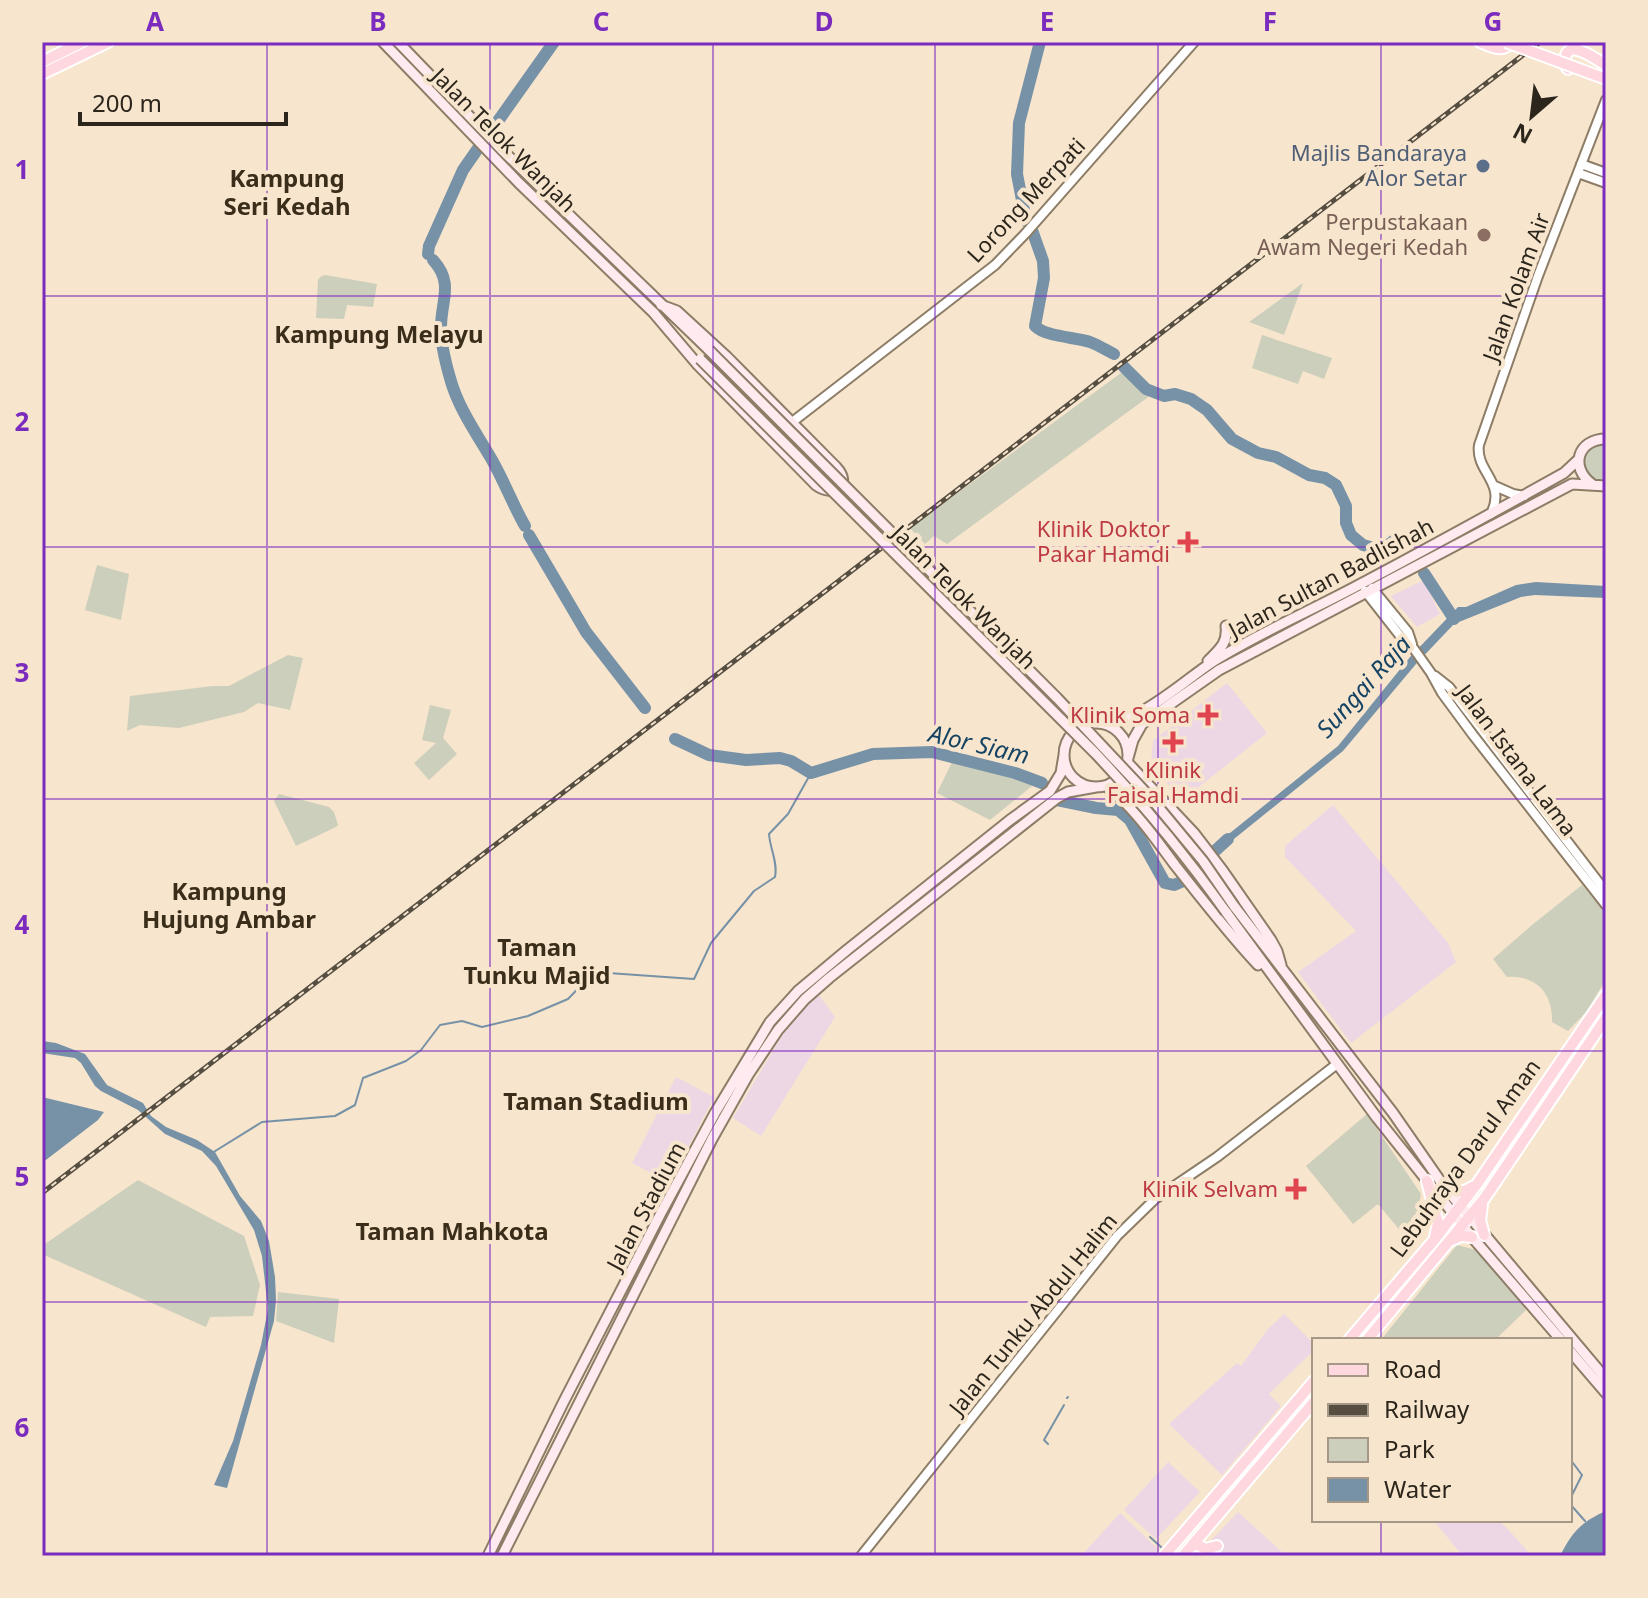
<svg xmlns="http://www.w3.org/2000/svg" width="1648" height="1598" viewBox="0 0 1648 1598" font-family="'Noto Sans',sans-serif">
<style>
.commercial{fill:#edd7e5}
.green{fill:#cccfbb}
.water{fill:#7792a7}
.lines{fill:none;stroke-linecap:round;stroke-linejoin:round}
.stream{stroke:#7792a7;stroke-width:2}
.river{stroke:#7792a7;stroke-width:12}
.tertiary-casing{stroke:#8d7d67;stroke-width:12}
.secondary-casing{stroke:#8d7d67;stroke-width:13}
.primary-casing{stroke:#fff;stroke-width:14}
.tertiary{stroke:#fff;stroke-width:8}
.secondary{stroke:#ffebef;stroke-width:9}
.primary{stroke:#ffd7df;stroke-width:10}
.rail-casing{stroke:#564e41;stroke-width:5}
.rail{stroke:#f7e5cd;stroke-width:2;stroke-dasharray:6;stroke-linecap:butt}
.secondary-bridge-casing{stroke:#8d7d67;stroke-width:13;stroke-linecap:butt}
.primary-bridge-casing{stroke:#fff;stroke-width:14;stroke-linecap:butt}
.secondary-bridge{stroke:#ffebef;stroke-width:9}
.primary-bridge{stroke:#ffd7df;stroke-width:10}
.grid{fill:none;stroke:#7b2cbf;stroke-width:2;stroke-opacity:0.55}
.service-dot{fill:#5c6f8a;stroke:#f7e5cd;stroke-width:3}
.education-dot{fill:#8d6e63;stroke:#f7e5cd;stroke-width:3}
.health-dot{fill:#e0444e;stroke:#f7e5cd;stroke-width:3}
.labels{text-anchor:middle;stroke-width:8;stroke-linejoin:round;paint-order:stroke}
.street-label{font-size:22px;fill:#2b251c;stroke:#f7e5cd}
.service-label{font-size:22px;fill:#4e5e75;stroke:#f7e5cd;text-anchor:end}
.education-label{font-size:22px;fill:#785e54;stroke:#f7e5cd;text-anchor:end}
.health-label{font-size:22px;fill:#be3a42;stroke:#f7e5cd;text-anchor:end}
.neighbourhood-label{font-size:24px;font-weight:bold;fill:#3a2d19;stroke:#f7e5cd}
.water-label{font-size:24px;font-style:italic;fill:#154363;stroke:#f7e5cd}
.neatline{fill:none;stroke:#7b2cbf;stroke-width:3}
.grid-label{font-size:26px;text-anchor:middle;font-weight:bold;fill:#7b2cbf}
</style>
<rect width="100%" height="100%" fill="#f7e5cd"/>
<path class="commercial" d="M1424 580 1440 614 1417 627 1391 596Z
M1227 683 1267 733 1181 801 1151 763 1153 741Z
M1333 805 1448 943 1456 962 1351 1043 1298 972 1356 931 1285 857V846Z
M818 994 835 1017 761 1136 733 1118 784 1032 803 1007Z
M676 1077 714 1097 670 1183 632 1163Z
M1284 1314 1314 1344V1350L1269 1394 1281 1406 1222 1475 1169 1424 1237 1363 1241 1366 1267 1330Z
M1168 1462 1200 1492 1156 1539 1124 1510Z
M1238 1512 1283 1553 1287 1556H1212L1204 1548Z
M1120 1513 1159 1550 1153 1556H1081Z
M1433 1520H1499L1527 1550V1556H1463Z"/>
<path class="green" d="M325 275 377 284 373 307 347 305 344 319 316 318 318 280 320 277Z
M1303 283 1284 335 1249 322Z
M1262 335 1332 358 1324 379 1303 371 1298 384 1252 368Z
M1125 370 1151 395 947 544 934 536 925 544 910 528Z
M1606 443V483C1588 482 1585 474 1582 458L1591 445Z
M97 565 129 574 121 620 85 610Z
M288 655 303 658 290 710 258 703 244 712 179 728 140 725 127 731 130 696 213 686H229Z
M430 705 451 710 443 738 457 754 429 780 414 763 436 743 422 740Z
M953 760 1002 773 1032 786 990 820 937 793Z
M279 794 329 807 334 812 338 825 336 827 296 846 274 801Z
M1582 885 1606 913V979L1587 1011 1568 1031 1552 1022C1553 993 1536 975 1507 977L1493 959 1532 925Z
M1367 1114 1421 1194 1412 1245 1378 1204 1353 1224 1306 1166Z
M138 1180 244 1236 260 1285 253 1316 210 1317 206 1327 42 1254V1246Z
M1457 1245 1480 1251 1526 1310 1495 1340H1381Z
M278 1292 339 1299 334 1343 276 1321Z"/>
<path class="water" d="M1536 582 1606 586V598L1535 595 1521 597 1454 624 1416 664 1343 751 1224 847 1216 848 1220 841 1338 746 1410 657 1458 607H1466L1516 585Z
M42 1041 56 1043 85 1054 107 1085 143 1103 151 1116 166 1127 197 1140 215 1152 240 1196 261 1221 269 1241 275 1277 276 1300 274 1321 227 1488 214 1485 233 1441 261 1345 268 1309 262 1256 254 1230 216 1166 202 1151 165 1134 138 1110 101 1091 95 1086 81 1063 75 1058 42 1053Z
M42 1097 104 1112 98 1120 42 1163Z
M1606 1511V1556H1560C1573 1531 1581 1522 1606 1511Z"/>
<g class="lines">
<path class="stream" d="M212 1153 262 1122 335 1116 355 1105 363 1078 406 1061 421 1050 440 1025 462 1021 482 1027 528 1016 568 999 594 972 694 979 711 943 754 891 775 877C778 862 770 849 769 834L788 814 811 773
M1067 1398 1068 1397
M1048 1444 1044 1440 1064 1405
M1570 1459 1582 1475 1570 1499
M1570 1504 1585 1521
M1150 1537 1161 1547"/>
<path class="river" d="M498 121 554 42
M1026 221 1017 174 1019 123 1040 42
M1032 230 1043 261 1044 278 1035 326C1046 337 1075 337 1090 342 1098 345 1106 350 1114 354
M428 254 429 246 463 170 479 147
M433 260C455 284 440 302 441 330 441 345 446 364 450 378 458 408 477 434 492 460 504 481 513 505 525 526
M1123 366 1146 389 1164 396 1175 394 1191 399 1207 410 1232 439 1258 453 1276 457 1309 475 1325 478 1336 485 1346 506V523L1351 535 1363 545 1374 548 1386 547 1397 538 1406 542
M529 535 586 632 645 708
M1424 573 1454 619
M675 739 709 755 746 760 780 758 791 761 811 773 873 754 932 752 1015 773 1042 783
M1057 800 1096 808 1118 810 1130 820 1165 883 1174 885 1181 882 1228 839"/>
<g class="tertiary-casing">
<path id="tertiary" d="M1581 164 1606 173
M1578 173 1606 183
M791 423 995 265 1025 234 1194 42
M1495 486 1513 494 1524 496
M1491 514C1507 482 1475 472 1479 445L1538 276 1606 100
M1372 588 1408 632 1412 644
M1365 591 1401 637 1414 649 1431 673 1442 693 1473 735 1606 905
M1435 676 1449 687 1606 892
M861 1556 1117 1236 1155 1199 1217 1157 1337 1064"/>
</g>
<g class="secondary-casing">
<path id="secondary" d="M383 42 519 183 655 314
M398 42 501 149 709 350
M653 312 698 365 816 485C834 498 853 485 836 467L726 356 677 311 661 305
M1592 484C1569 467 1578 439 1606 439
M1208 661C1220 649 1228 643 1226 626
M1099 723C1136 727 1183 681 1214 661 1259 633 1308 612 1355 587 1425 550 1494 512 1564 473L1579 459
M1064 755a32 32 0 1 1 64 0a32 32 0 1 1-64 0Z
M1128 758 1133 740 1142 724 1219 670 1572 484 1606 486
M1127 762 1194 833 1223 871 1271 940 1277 951 1281 965
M1106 786C1134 807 1154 837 1175 865 1202 899 1228 933 1258 965
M1234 906 1393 1113 1443 1185 1606 1379
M1226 912 1377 1118 1472 1237 1561 1340
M1570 1351 1606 1393
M488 1556 563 1403 661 1213 715 1113 770 1022 798 991 847 950 1010 820 1050 791 1061 773 1064 755
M502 1556 712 1139 748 1075 778 1030 805 999 829 978 1057 798 1068 792 1096 787"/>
</g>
<g class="primary-casing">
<path id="primary" d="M1480 42C1491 46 1503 54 1511 42
M42 62 82 42
M1568 69 1565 65C1563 34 1594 58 1606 65
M42 74 108 42
M1427 1181 1438 1223 1435 1237
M1443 1185C1453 1191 1461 1195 1472 1187
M1482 1205 1480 1220 1484 1235
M1452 1240 1461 1236 1472 1237
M1349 1340 1435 1239 1477 1184 1606 995
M1367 1340 1484 1199 1606 1018
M1195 1543 1205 1549 1217 1546
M1164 1556 1314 1381
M1183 1556 1314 1402"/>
</g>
<use href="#tertiary" class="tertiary"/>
<use href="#secondary" class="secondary"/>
<use href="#primary" class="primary"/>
<g class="rail-casing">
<path id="rail" d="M42 1193 1540 42"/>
</g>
<use href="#rail" class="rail"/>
<g class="secondary-bridge-casing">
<path id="secondary-bridge" d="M709 350 1057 698 1150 797 1203 861 1234 906
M700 359 1096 754C1144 805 1185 854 1226 912"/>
</g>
<g class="primary-bridge-casing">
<path id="primary-bridge" d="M1506 42 1606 79"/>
</g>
<use href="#secondary-bridge" class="secondary-bridge"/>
<use href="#primary-bridge" class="primary-bridge"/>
</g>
<path class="grid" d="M267 42V1556M490 42V1556M713 42V1556M935 42V1556M1158 42V1556M1381 42V1340M42 296H1606M42 547H1606M42 799H1606M42 1051H1606M42 1302H1606M1381 1520V1556"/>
<circle class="service-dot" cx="1483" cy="166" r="8"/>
<circle class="education-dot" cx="1484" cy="235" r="8"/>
<g class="health-dot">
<path d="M1184 530h8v8h8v8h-8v8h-8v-8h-8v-8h8z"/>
<path d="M1204 703h8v8h8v8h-8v8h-8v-8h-8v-8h8z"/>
<path d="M1169 730h8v8h8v8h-8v8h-8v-8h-8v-8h8z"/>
<path d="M1292 1177h8v8h8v8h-8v8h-8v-8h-8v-8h8z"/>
</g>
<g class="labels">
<g class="street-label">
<text transform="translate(504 140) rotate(45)" y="8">Jalan Telok Wanjah</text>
<text transform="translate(1026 200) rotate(-47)" y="8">Lorong Merpati</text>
<text transform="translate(1516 287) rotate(-70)" y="8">Jalan Kolam Air</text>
<text transform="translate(1331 578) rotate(-28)" y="8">Jalan Sultan Badlishah</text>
<text transform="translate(964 597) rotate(45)" y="8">Jalan Telok Wanjah</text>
<text transform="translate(1517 760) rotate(53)" y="8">Jalan Istana Lama</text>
<text transform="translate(1465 1158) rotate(-54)" y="8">Lebuhraya Darul Aman</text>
<text transform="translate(646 1206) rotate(-62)" y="8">Jalan Stadium</text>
<text transform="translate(1033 1314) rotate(-51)" y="8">Jalan Tunku Abdul Halim</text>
</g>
<g class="service-label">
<text x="1467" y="161">Majlis Bandaraya<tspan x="1467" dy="25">Alor Setar</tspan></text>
</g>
<g class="education-label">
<text x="1468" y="230">Perpustakaan<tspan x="1468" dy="25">Awam Negeri Kedah</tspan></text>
</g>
<g class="health-label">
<text x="1170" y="537">Klinik Doktor<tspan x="1170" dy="25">Pakar Hamdi</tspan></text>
<text x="1190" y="723">Klinik Soma</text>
<text x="1173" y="778" text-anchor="middle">Klinik<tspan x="1173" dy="25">Faisal Hamdi</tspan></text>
<text x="1278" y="1197">Klinik Selvam</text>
</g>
<g class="neighbourhood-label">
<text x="287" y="187">Kampung<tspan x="287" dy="28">Seri Kedah</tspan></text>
<text x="379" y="343">Kampung Melayu</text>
<text x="229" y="900">Kampung<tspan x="229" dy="28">Hujung Ambar</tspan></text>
<text x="537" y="956">Taman<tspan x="537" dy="28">Tunku Majid</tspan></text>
<text x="596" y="1110">Taman Stadium</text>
<text x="452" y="1240">Taman Mahkota</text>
</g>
<g class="water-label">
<text transform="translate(1364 687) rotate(-48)" y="8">Sungai Raja</text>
<text transform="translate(979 745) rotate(13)" y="8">Alor Siam</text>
</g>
</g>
<rect width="1648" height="1598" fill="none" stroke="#f7e5cd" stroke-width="88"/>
<rect x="1312" y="1338" width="260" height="184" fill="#f7e5cd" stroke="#a59886" stroke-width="2"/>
<rect x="1328" y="1364" width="40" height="12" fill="#ffd7df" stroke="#a59886" stroke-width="2"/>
<text x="1384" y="1378" font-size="24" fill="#2b251c">Road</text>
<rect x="1328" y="1404" width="40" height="12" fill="#564e41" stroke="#a59886" stroke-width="2"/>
<text x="1384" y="1418" font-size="24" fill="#2b251c">Railway</text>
<rect x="1328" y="1438" width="40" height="24" fill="#cccfbb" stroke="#a59886" stroke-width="2"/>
<text x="1384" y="1458" font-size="24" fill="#2b251c">Park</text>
<rect x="1328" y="1478" width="40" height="24" fill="#7792a7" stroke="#a59886" stroke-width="2"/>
<text x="1384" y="1498" font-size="24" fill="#2b251c">Water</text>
<g transform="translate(1532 116) rotate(208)" stroke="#f7e5cd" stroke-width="6" paint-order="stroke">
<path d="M0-6L14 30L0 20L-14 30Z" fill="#2b251c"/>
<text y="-12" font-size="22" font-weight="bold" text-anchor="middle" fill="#2b251c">N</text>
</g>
<path d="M80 112v12h206v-12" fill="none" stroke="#2b251c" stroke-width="4"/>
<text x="92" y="112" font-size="24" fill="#2b251c" stroke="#f7e5cd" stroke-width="6" paint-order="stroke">200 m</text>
<rect x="44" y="44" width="1560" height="1510" class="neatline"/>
<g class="grid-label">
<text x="155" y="31">A</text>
<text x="378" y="31">B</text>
<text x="601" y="31">C</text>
<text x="824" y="31">D</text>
<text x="1047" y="31">E</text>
<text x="1270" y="31">F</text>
<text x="1493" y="31">G</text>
<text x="22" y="179">1</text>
<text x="22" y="431">2</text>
<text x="22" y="682">3</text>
<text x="22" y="934">4</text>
<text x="22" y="1186">5</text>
<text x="22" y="1437">6</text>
</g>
</svg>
